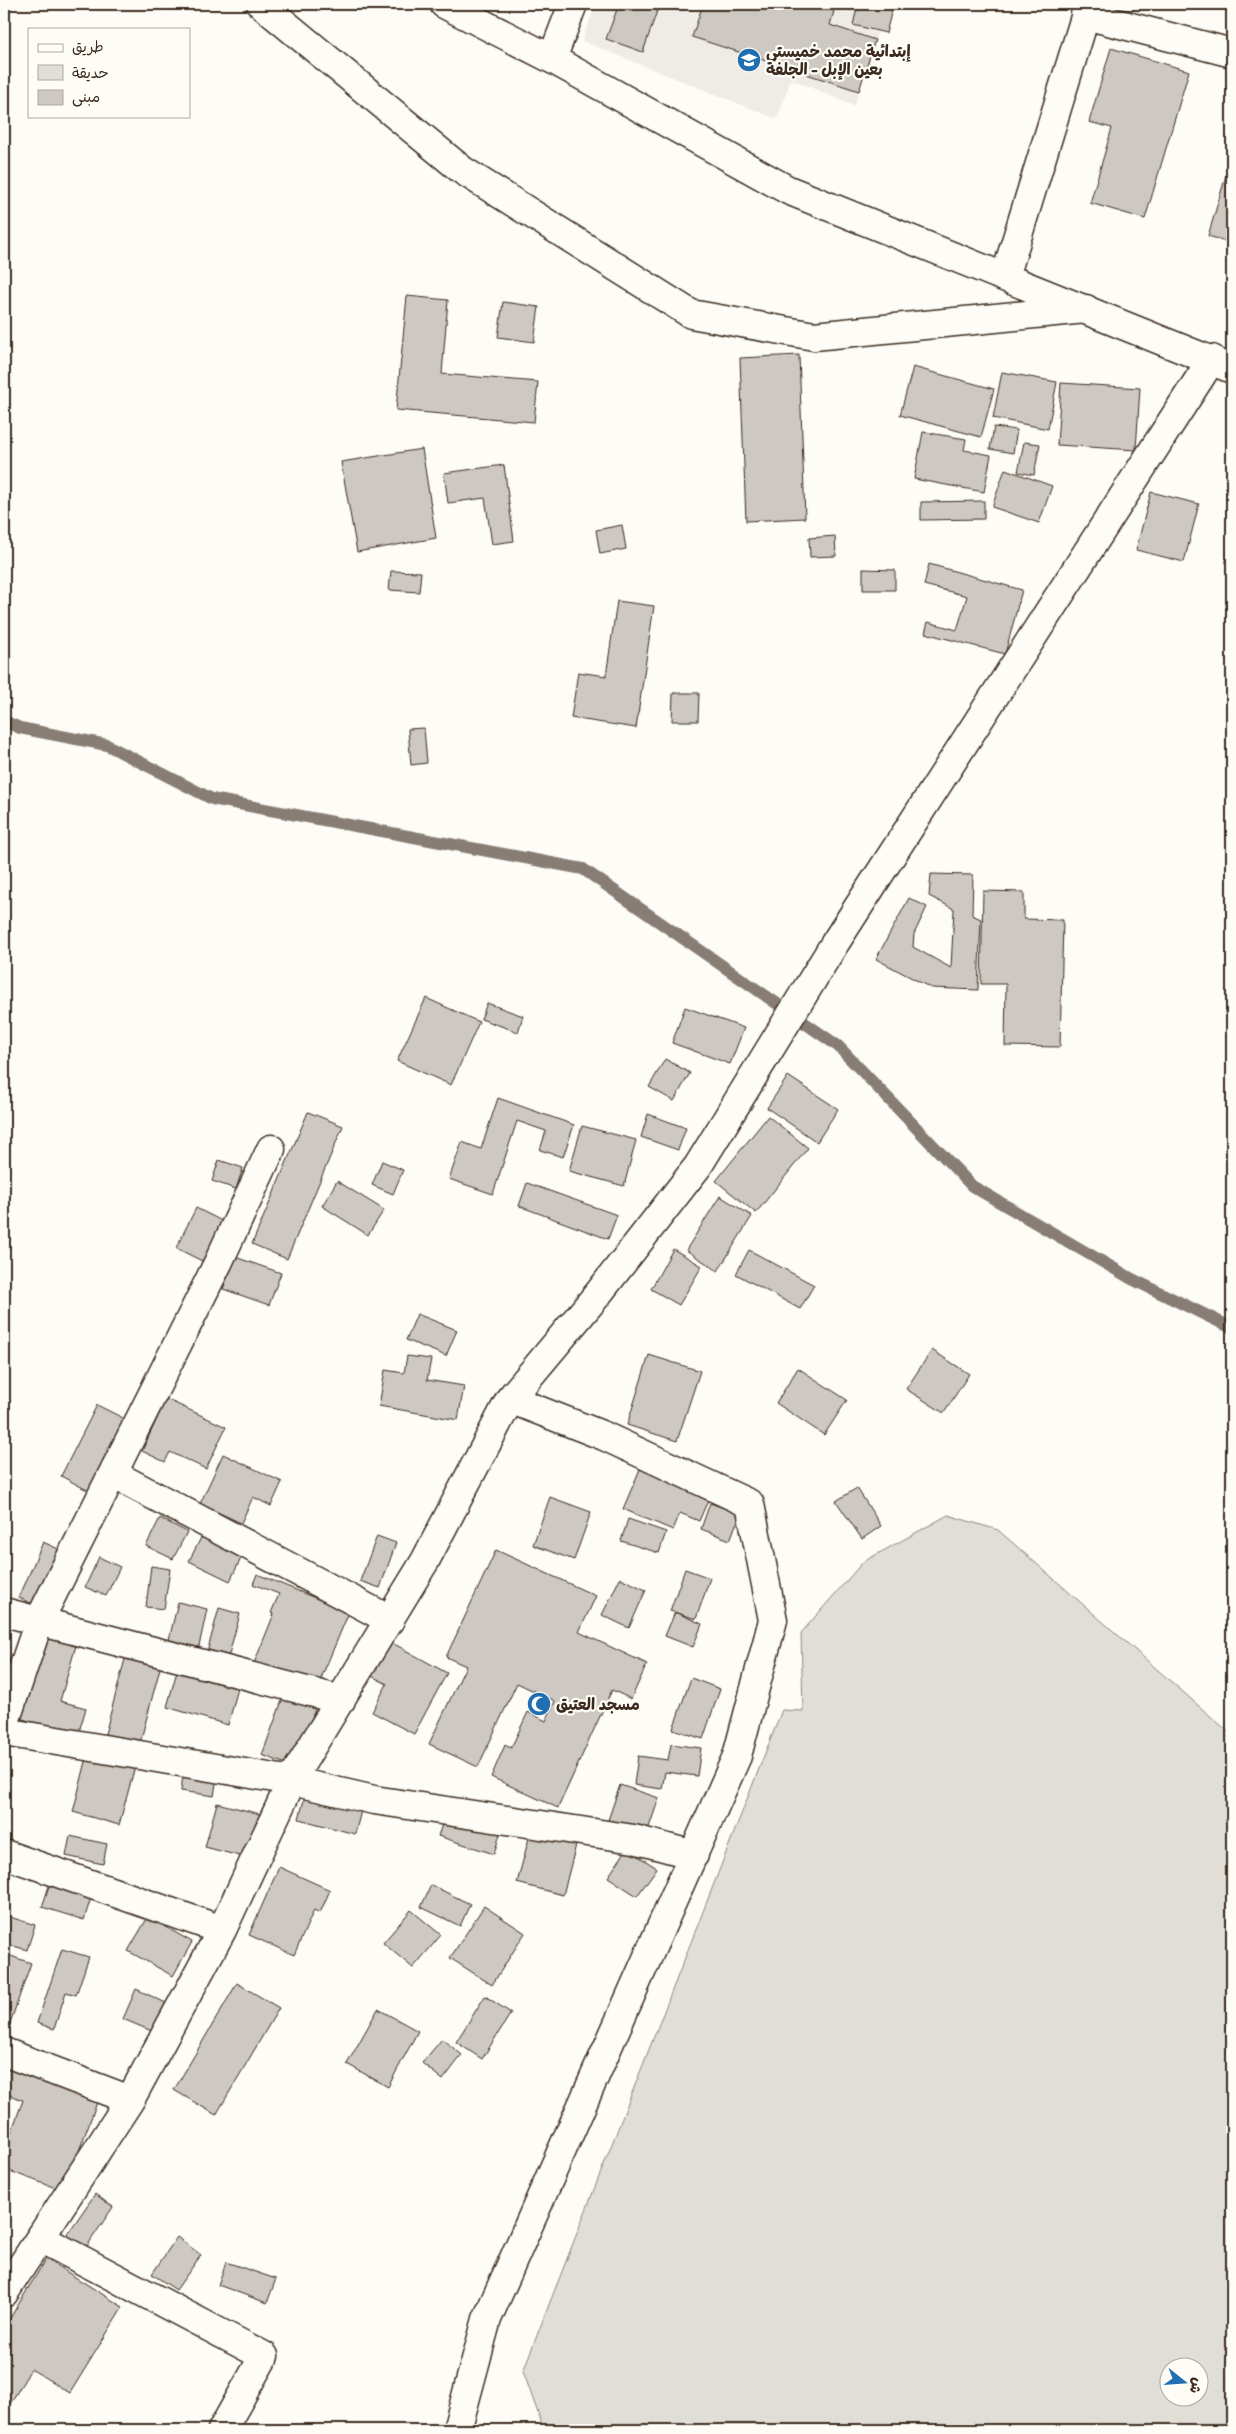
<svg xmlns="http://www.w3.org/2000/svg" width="1236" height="2434" viewBox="0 0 1236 2434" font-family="Itim,'Playpen Sans Arabic',sans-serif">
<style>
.built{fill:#efece7}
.green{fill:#e1ded7;stroke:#8e847a;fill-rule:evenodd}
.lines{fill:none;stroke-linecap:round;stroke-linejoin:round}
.stream{stroke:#887d74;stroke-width:12}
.building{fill:#cdc8c2;stroke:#3b2a1e}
.street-casing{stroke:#3b2a1e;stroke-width:31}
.secondary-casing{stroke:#3b2a1e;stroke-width:31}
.street{stroke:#fdfcf7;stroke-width:28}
.secondary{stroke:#fdfcf7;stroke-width:28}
.labels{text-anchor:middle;stroke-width:4.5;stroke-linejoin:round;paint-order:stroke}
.poi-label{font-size:16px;font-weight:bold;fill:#3b2a1e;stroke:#fdfcf7;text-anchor:start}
</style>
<rect width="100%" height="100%" fill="#fdfcf7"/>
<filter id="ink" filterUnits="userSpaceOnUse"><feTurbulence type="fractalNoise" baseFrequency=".02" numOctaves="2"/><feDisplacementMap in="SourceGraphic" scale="10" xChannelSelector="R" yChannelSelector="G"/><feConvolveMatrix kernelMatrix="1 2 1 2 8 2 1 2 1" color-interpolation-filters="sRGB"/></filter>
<g filter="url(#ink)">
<path class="built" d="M596 4H887L854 106 791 79 777 119 582 41Z"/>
<path class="green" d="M948 1515 998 1530 1232 1735V2430H544L523 2371 782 1710 803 1711 801 1633 863 1562ZM1168 2366H1198V2396H1168Z"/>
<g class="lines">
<path class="stream" d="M4 721 20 728 107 745 212 799 583 869 838 1046 972 1186 1132 1279 1232 1328"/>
</g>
<path class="building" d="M619 4H647L658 8 643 52 606 39Z
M675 4H692L691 9Z
M703 4H811L834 11 830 25 875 40 859 91 692 37Z
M858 4 893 6 886 33 853 25Z
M1111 48 1189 71 1145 219 1090 203 1112 128 1089 122Z
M1232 155V243L1208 236Z
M407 296 448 300 442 374 538 382 534 422 396 410Z
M503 302 539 307 534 342 498 337Z
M799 355 805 518 746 521 740 358Z
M913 367 994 389 981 437 900 415Z
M1002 372 1057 382 1048 429 993 418Z
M1061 383 1140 388 1136 450 1057 445Z
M994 427 1017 430 1013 453 990 449Z
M923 432 966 439 964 450 991 455 984 492 914 479Z
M1024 442 1040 444 1034 475 1018 472Z
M422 449 436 538 357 552 341 462Z
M504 465 514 541 492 544 485 498 448 503 444 473Z
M1005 469 1052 486 1039 523 992 507Z
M1151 492 1199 504 1184 562 1136 550Z
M984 501V519L921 520V502Z
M622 525 626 549 600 554 596 530Z
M835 536 836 556 810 557 809 538Z
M929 564 1022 590 1005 654 925 633 928 622 957 630 967 596 924 585Z
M863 569 895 570V590H863Z
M391 571 421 572 419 592 389 590Z
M617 601 654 606 636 728 571 718 578 672 606 676Z
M673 693H699L698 721H672Z
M424 728 427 763 411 765 408 729Z
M931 874 973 875 972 915 981 919 978 990 931 988 876 959 909 898 927 907 914 934 913 947 951 968 954 909 929 896Z
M983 891 1024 892V919L1063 920 1060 1047 1005 1046 1006 984H981Z
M426 998 479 1022 451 1085 397 1061Z
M487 1003 523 1016 518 1032 481 1019Z
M685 1007 744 1028 730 1064 672 1043Z
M665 1059 690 1073 674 1101 649 1087Z
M788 1076 838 1109 817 1142 767 1108Z
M498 1098 574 1125 563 1157 540 1150 546 1131 517 1121 493 1194 449 1179 462 1142 481 1149Z
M308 1112 343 1126 287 1259 252 1244Z
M648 1114 686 1128 678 1150 641 1137Z
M768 1116 808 1148 756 1213 716 1181Z
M582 1126 636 1140 624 1186 569 1171Z
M219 1160 243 1168 236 1189 212 1181Z
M382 1161 403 1170 393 1194 372 1185Z
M337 1181 384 1210 368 1235 322 1206Z
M527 1183 617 1215 608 1239 519 1206Z
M720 1196 752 1216 718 1271 686 1250Z
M196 1208 224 1222 204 1262 176 1248Z
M673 1249 702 1266 679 1305 651 1289Z
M749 1250 814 1285 800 1309 736 1274Z
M235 1257 281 1273 269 1305 223 1289Z
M417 1314 457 1330 446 1356 406 1340Z
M932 1350 969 1374 944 1413 906 1389Z
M649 1355 700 1371 677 1441 627 1425Z
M407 1356 431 1359 427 1380 464 1386 458 1420 379 1406 385 1370 404 1373Z
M798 1368 847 1400 824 1435 776 1403Z
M166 1399 226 1427 206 1469 170 1452 165 1462 142 1451Z
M97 1405 137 1425 100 1497 61 1476Z
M223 1454 282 1482 271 1506 253 1497 241 1523 200 1504Z
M640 1469 709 1498 699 1521 680 1513 673 1530 623 1509Z
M857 1488 881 1526 862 1539 836 1501Z
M550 1497 591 1512 574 1560 533 1545Z
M710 1503 740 1514 730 1540 701 1529Z
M160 1518 187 1532 173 1559 146 1546Z
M628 1519 666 1532 659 1553 621 1541Z
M204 1532 244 1552 230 1581 189 1561Z
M377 1536 396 1543 380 1588 360 1581Z
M43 1542 65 1552 40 1607 19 1598Z
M496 1550 596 1596 579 1632 647 1664 631 1699 612 1690 558 1808 491 1777 505 1745 511 1748 528 1712 546 1721 555 1701 517 1683 478 1767 429 1744 466 1666 446 1657Z
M99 1557 120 1567 106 1596 85 1587Z
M151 1566 170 1569 164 1609 146 1607Z
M685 1569 710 1578 696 1619 670 1611Z
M257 1574 349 1612 317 1688 253 1666 274 1614 271 1613 279 1594 253 1584Z
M620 1578 646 1590 629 1628 602 1615Z
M178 1602 207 1609 198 1651 168 1644Z
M219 1608 240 1614 226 1665 205 1660Z
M675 1612 702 1624 693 1647 665 1636Z
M43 1633 77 1642 60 1701 86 1708 78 1735 19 1718Z
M385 1639 447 1673 414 1734 372 1712 387 1684 366 1673Z
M128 1648 163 1657 140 1743 105 1734Z
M179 1664 240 1681 228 1725 167 1707Z
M691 1678 720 1689 703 1739 673 1729Z
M283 1698 315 1709 294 1767 262 1755Z
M671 1744 701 1748 697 1776 665 1772 662 1789 634 1785 638 1756 668 1760Z
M89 1750 136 1763 119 1825 73 1812Z
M184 1767 218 1771 214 1796 181 1791Z
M620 1785 659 1798 645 1839 606 1826Z
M306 1792 362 1807 355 1834 299 1819Z
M217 1803 260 1814 247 1858 205 1847Z
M445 1816 500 1834 494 1854 438 1836Z
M531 1830 577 1841 563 1895 517 1883Z
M70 1836 107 1844 103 1864 66 1856Z
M627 1849 657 1868 637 1896 608 1877Z
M279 1867 330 1890 320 1913 314 1910 294 1955 249 1935Z
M53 1874 94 1888 84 1920 42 1907Z
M431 1885 470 1904 460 1926 421 1907Z
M484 1906 525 1933 492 1985 450 1958Z
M411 1910 441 1935 413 1968 383 1943Z
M4 1915 35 1925 27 1950 4 1943Z
M148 1917 192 1942 173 1976 128 1951Z
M62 1949 89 1957 76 1995 66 1992 54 2029 37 2023Z
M5 1954 31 1963 8 2029 4 2027Z
M237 1983 279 2008 216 2115 174 2090Z
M136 1989 166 2003 154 2032 123 2019Z
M485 1996 511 2013 482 2059 456 2042Z
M378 2009 418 2031 388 2087 347 2064Z
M442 2039 462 2055 443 2080 422 2063Z
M4 2062 99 2097 64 2191 4 2169V2152L23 2100 4 2093Z
M95 2194 113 2207 83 2252 64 2239Z
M177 2237 201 2255 176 2290 152 2274Z
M46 2259 123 2307 70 2393 31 2369 4 2414V2328Z
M226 2262 276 2279 267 2303 218 2285Z"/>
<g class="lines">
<g class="street-casing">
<path id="street" d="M261 4 462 170 691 314 814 336 1086 309
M1085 15 1232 53
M552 59 573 4
M1005 277 1089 4
M113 1474 390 1620
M4 1612 341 1700
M4 1725 39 1621 218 1263 271 1149
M4 1732 292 1781 374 1800 634 1839 694 1855
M4 1854 222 1930
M4 2052 130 2100
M40 2238 264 2356 222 2430
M4 2293 130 2100 222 1930 295 1774 425 1561 510 1399 598 1294 698 1166 835 943 1212 359
M457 2430 487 2319 737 1756 773 1620 750 1504 604 1436 510 1399"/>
</g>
<g class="secondary-casing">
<path id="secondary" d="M444 4 552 59 788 190 1232 369"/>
</g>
<use href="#street" class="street"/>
<use href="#secondary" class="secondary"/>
</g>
</g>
<defs>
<g id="school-disc" transform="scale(1.25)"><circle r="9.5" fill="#1f6fb2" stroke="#fdfcf7"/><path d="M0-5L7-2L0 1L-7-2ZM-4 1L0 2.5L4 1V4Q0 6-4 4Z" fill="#fff"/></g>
<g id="mosque-disc" transform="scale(1.25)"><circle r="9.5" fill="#1f6fb2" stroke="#fdfcf7"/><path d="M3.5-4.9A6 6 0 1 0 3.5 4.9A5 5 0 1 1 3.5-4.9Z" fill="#fff"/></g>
</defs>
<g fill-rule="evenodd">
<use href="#school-disc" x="749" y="60"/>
<use href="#mosque-disc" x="539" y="1704"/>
</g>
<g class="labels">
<g class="poi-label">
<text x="766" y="57">إبتدائية محمد خميستي<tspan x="766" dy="18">بعين الإبل - الجلفة</tspan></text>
<text x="556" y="1710">مسجد العتيق</text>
</g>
</g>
<rect width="1236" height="2434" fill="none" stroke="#fdfcf7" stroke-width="20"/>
<rect x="10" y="10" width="1216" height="2414" fill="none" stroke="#3b2a1e" stroke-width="2" filter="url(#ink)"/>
<rect x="28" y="28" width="162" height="90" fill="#fdfcf7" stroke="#afa8a0"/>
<rect x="38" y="44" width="25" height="8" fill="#fdfcf7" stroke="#afa8a0"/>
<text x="72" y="52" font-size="15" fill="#3b2a1e">طريق</text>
<rect x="38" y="65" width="25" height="15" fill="#e1ded7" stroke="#afa8a0"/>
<text x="72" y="78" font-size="15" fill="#3b2a1e">حديقة</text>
<rect x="38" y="90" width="25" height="15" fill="#cdc8c2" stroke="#afa8a0"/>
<text x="72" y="102" font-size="15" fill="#3b2a1e">مبنى</text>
<g transform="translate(1184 2382) rotate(107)"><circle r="24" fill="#fdfcf7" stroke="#afa8a0"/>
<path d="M0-4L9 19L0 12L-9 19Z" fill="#1f6fb2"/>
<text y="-8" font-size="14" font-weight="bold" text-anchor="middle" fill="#3b2a1e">ش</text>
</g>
</svg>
